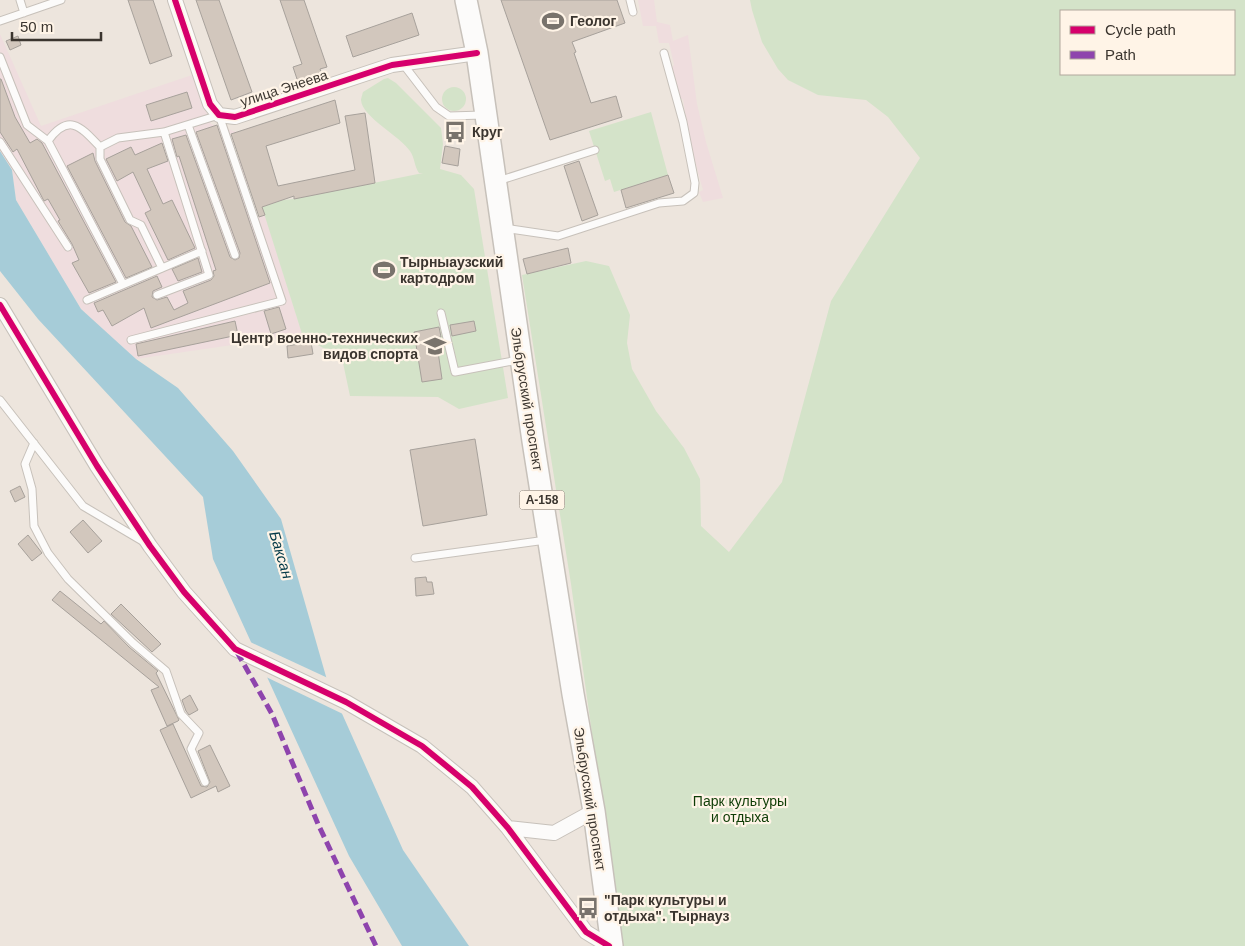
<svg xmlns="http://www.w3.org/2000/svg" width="1245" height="946" viewBox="0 0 1245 946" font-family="Helvetica,sans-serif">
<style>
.industrial{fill:#efddde}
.green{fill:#d4e3c9;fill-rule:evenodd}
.water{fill:#a6ccd8}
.pier{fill:#ede5dd}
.building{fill:#d2c7bd;stroke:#a7a19b}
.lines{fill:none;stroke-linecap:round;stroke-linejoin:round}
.service-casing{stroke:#c7c1ba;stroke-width:9}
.minor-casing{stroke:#c7c1ba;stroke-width:16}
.primary-casing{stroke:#c7c1ba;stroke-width:24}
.service{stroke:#fcfbfa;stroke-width:7}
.minor{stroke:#fcfbfa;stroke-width:14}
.primary{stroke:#fcfbfa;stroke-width:21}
.quiet{stroke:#8e44ad;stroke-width:5;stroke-dasharray:10 5;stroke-linecap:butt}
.cycleway-casing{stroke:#fff4e7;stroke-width:9}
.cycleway{stroke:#d6006c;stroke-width:6}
.labels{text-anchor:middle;stroke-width:4.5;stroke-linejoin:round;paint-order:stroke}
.shield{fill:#fff4e7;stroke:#766e66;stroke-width:1}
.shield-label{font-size:12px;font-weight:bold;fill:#3b352f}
.poi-label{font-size:14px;font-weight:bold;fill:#3b352f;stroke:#fff4e7;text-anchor:start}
.street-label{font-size:14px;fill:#3b352f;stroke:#fff4e7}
.park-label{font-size:14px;fill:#0e3c05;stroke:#fff4e7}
.water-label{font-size:15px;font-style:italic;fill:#043a48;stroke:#fff4e7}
</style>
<rect width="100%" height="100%" fill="#ede5dd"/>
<path class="industrial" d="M638 0H654L657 22 670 25 673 41 688 35 697 104 706 142 723 198 703 202 699 192 703 190 690 144 683 99 676 98 672 67 674 65 669 43H659L656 26H643Z
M0 34 41 126 192 75 211 124 237 132 230 134 238 160 245 158 254 184 247 187 257 218 265 215 303 337 274 339 136 359 81 309 16 200 12 170 0 151Z"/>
<path class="green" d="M750 0H1245V946H622L571 584 522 275 586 261 609 266 630 315 627 343 632 369 656 411 684 448 700 479 701 526 729 552 782 482 831 301 920 158 888 117 866 100 818 95 788 80 778 69 762 42 752 10ZM1061 11H1234V74H1061Z
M388 78 396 83 441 128 443 144 440 169 461 175 474 189 508 398 459 409 438 397 350 396 342 358 303 337 262 207 283 200 294 199 423 173H419C414 166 415 158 410 151 400 136 362 117 361 100 361 99 363 92 363 92L384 79Z
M442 99a12 12 0 1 1 24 0a12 12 0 1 1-24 0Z
M651 112 668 175 614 192 610 179 605 181 589 131Z"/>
<path class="water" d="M0 151 12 170 16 200 81 309 136 359 178 388 233 451 281 519 327 680 403 850 469 946H402L349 856 213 559 203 497 38 319 0 271Z"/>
<path class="pier" d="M248 641 330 679 345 715 264 676Z"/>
<path class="building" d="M128 0H153L172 56 150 64Z
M196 0H219L252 92 231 100Z
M280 0H304L327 67 320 69 323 77 299 85 293 67 302 64Z
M501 0H617L625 23 572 42 576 52 574 53 591 103 616 96 622 117 550 140Z
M412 13 419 35 353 57 346 36Z
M18 36 21 45 10 50 6 41Z
M0 79H1L15 117 30 143 37 139 42 143 116 282 89 293 72 263 79 260 72 244 58 221 60 220 48 199 44 201 17 149 13 152 0 132Z
M187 92 192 108 151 121 146 105Z
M335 100 340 123 266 146 278 186 355 170 345 116 365 113 375 183 294 199V196L262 207 265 215 259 217 231 134Z
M217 125 270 283 151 328 144 308 112 326 103 310 98 312 94 303 157 276 162 287 153 291 152 297 157 300 167 297 174 310 188 303 183 291 211 280 214 276 213 271 216 270 179 156 177 157 172 139 186 135 230 257 235 260 239 258 240 253 196 132Z
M162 143 168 161 147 169 163 204 172 200 195 248 168 260 145 213 151 210 133 172 117 181 106 159 131 147 135 155Z
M445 146 460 149 458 166 442 163Z
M93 153 95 161 125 222 131 226 152 267 126 278 67 166Z
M579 161 598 215 582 221 564 166Z
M668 175 674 193 626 208 621 190Z
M568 248 571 263 527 274 523 259Z
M198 258 202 272 178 281 172 269Z
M279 307 286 329 271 334 264 311Z
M235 321 238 335 138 356 136 344Z
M474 321 476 331 452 336 450 325Z
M439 327 441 337 436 338 442 379 422 382 414 332Z
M311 342 313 354 288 358 287 346Z
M475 439 487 515 423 526 410 450Z
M20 486 25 497 15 502 10 491Z
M83 520 102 541 88 553 70 532Z
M28 535 42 553 32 561 18 544Z
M426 577 427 582H432L434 594 416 596 415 578Z
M60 591 101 624 104 621 129 647 158 671 156 673 179 720 178 721 167 726 151 690 159 687 52 600Z
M121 604 161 644 152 652 111 614Z
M190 695 198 710 189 715 186 711 182 700Z
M173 724 201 786 207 787 210 782 198 751 210 745 230 786 218 792 216 786 191 798 160 730Z"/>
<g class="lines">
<g class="service-casing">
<path id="service" d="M20 0 24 13
M630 0 633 12
M0 21 61 0
M0 57 27 125 48 141 123 284
M403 64 436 107 449 116 483 115
M188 125 235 255
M48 141C69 112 81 127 100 147L118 138 164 132 219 115 282 301 131 340
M0 142 68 247
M100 147V159L130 220 141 225 162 268
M498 181 595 150
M504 228 558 236 659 203 683 201 694 193 695 183 683 122 664 53
M157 295 209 275 164 132
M87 300 202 251
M441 313 455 372 518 360
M0 400 83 506 144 542
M34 443 25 464 32 489 34 526 48 553 68 579 133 643 166 671 181 714 199 733 191 749 205 782
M415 558 546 540"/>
</g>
<g class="minor-casing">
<path id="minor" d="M175 0 210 104 219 115 235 117 392 65 477 53
M0 305 97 466 150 546 184 592 235 649 346 702 422 746 472 787 508 828 586 932 609 946
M508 828 554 833 594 811"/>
</g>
<g class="primary-casing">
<path id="primary" d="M466 0 477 53 533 441 573 694 594 811 612 946"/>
</g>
<use href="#service" class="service"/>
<use href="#minor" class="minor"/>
<use href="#primary" class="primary"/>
<path class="quiet" d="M237 652 272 714 318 824 376 946"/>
<g class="cycleway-casing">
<path id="cycleway" d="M175 0 210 104 219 115 235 117 392 65 477 53
M0 305 97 466 150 546 184 592 235 649 346 702 422 746 472 787 508 828 586 932 609 946"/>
</g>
<use href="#cycleway" class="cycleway"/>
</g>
<defs>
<g id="stadium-bare" transform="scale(1.725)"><path d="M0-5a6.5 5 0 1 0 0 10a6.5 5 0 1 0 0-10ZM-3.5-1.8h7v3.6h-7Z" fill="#79736c" stroke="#fff4e7" stroke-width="2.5" paint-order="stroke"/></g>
<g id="bus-bare" transform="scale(1.725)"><path d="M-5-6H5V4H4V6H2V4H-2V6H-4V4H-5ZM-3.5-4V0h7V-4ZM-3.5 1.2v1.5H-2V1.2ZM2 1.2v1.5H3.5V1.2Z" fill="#79736c" stroke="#fff4e7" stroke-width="2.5" paint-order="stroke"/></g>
<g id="school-bare" transform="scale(1.725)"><path d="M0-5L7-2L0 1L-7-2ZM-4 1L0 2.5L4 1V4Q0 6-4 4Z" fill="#79736c" stroke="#fff4e7" stroke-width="2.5" paint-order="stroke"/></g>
</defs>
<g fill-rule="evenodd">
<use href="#stadium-bare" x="553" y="21"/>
<use href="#bus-bare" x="455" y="132"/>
<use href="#stadium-bare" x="384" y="270"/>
<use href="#school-bare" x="435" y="346"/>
<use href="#bus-bare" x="588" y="908"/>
</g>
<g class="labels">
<rect class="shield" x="519.5" y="490.5" width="45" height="19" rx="4"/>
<g class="shield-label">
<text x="542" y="504">А-158</text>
</g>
<g class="poi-label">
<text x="570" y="26">Геолог</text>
<text x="472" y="137">Круг</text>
<text x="400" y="267">Тырныаузский<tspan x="400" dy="16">картодром</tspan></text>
<text x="418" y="343" text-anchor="end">Центр военно-технических<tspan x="418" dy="16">видов спорта</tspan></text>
<text x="604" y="905">"Парк культуры и<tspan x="604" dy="16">отдыха". Тырнауз</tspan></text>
</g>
<g class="street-label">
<text transform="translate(284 88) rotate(-18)" y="5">улица Энеева</text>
<text transform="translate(527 399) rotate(81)" y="5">Эльбрусский проспект</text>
<text transform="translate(590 799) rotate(81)" y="5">Эльбрусский проспект</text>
</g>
<g class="park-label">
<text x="740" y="806">Парк культуры<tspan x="740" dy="16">и отдыха</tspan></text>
</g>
<g class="water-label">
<text transform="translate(281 555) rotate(73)" y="5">Баксан</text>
</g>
</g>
<rect x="1060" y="10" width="175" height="65" fill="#fff4e7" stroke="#b1a89d"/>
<rect x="1070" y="26" width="25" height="8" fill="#d6006c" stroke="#b1a89d"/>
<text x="1105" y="35" font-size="15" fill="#3b352f">Cycle path</text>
<rect x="1070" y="51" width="25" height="8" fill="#8e44ad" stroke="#b1a89d"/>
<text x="1105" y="60" font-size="15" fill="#3b352f">Path</text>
<path d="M12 32v8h89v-8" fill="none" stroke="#3b352f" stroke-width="2.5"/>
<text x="20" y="32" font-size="15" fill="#3b352f" stroke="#fff4e7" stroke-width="4" paint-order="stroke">50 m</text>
</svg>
